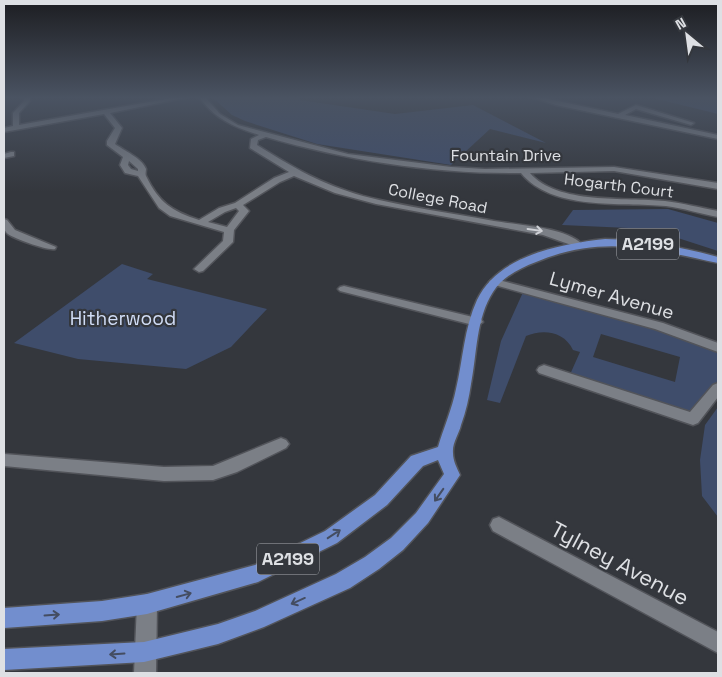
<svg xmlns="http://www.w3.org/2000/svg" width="722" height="677" viewBox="0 0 722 677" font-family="'Space Grotesk',sans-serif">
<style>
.green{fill:#3f4d6b;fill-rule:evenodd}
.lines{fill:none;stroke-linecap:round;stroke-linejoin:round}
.minor-casing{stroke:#52545a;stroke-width:3}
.major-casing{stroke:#52545a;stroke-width:3}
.minor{fill:#7b7f86;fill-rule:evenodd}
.major{fill:#728ece;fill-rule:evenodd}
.oneway{stroke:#cfd1d6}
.oneway2{stroke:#444d61}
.labels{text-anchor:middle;stroke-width:4.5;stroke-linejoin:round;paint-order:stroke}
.far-street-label{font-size:16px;fill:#dee0e4;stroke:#34373d}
.shield{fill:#34373d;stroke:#abadb2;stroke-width:1}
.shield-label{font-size:18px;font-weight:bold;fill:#dee0e4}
.street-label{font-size:19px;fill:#dee0e4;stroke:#34373d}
.park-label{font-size:19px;fill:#d0dcf5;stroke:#34373d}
.near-street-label{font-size:22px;fill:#dee0e4;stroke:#34373d}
</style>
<rect width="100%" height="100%" fill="#34373d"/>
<path class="green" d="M212 97H298L300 100 395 114 473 105 546 143 490 129 451 165 317 144 245 121 232 115Z
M649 97H718V114Z
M668 209 718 223V251L650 229 562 225 573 210Z
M122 264 153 274 147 279 267 309 231 347 186 369 78 359 14 343Z
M524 290 659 326 718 348V388L693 419 568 379 580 352 573 350C564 331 543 329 526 336L500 403 487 400 501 341ZM601 334 680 357 675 382 593 357Z
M718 407V517L702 496 700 460 705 425Z"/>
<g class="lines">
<g class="minor-casing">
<path id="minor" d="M24 97H30V101L19 113V125L177 97H189L110 113 122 128 115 144C123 150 142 158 146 169 146 171 145 174 146 176 159 203 172 211 199 220L219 208 235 203 274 178 289 172 250 148 251 139 259 135C234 127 215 119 199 97H205L220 114 238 125 348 154 451 167 485 169 614 167 718 183V189L614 171 530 173C557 205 626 197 665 201 683 203 701 208 718 211V217C701 214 683 208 666 206 621 202 552 211 521 173 435 174 349 161 266 137L258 140 257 145C294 168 321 184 363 196 406 207 451 213 494 221 518 225 565 227 582 244L577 247 543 235 376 204 335 193 294 176 280 182 243 205 249 211 234 230 233 242 203 271 199 272 194 269 223 241 224 232 170 216 159 208 138 176 125 173 120 165 123 157 107 145V141L115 128 104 114 4 132V128L13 126V113L24 101ZM129 161 138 169V171L131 169 128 165ZM236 208 239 211 227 227 208 222 225 212Z
M531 97H540L618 114 636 105 694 123 691 125 636 109 625 115 718 135V139L556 105Z
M11 152H14V156L4 158V154Z
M4 219 7 220 15 230 56 247 55 249C48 251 15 239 8 234 3 230 4 225 4 219Z
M495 279 663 323 718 343V352L655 329 491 284 489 282 491 280Z
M344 286 481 319 483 322 477 326 340 291 338 289 340 287Z
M544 365 690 412 713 385 718 383V397L698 423 693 425 539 373 537 370 539 367Z
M281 438 286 440 289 444 286 448 237 472 213 480 164 481 4 466V454L164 467 213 466Z
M499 517 718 632V653L493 531 490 525 493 519Z
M147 594 154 597 157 604 156 673H134L137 604 140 597Z"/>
</g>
<g class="major-casing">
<path id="major" d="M605 239C644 240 681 247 718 257V263C651 249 603 234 536 262 520 268 502 277 493 292 476 318 477 354 471 384 469 398 466 411 461 425 459 434 452 443 453 453 453 461 457 468 460 475L428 523 403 550 379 569 350 588 264 627 218 644 144 662 4 670V649L144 642 218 624 255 611 336 574 365 557 391 538 416 513 444 474 438 460 423 466 387 505 337 543 258 582 147 614 102 621 4 628V608L102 601 147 594 255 565 325 531 375 495 411 456 438 447C444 427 452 409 456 389 463 360 464 328 477 300 498 255 561 244 605 239Z"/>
</g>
<use href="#minor" class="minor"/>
<use href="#major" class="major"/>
</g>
<defs><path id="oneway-shaft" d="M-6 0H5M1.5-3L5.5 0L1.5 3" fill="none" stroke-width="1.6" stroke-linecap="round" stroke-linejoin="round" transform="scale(1.25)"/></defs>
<use class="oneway" href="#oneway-shaft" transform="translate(535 230) rotate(8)"/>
<g class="oneway2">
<use href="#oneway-shaft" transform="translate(439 495) rotate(125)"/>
<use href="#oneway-shaft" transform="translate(334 534) rotate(-33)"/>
<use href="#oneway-shaft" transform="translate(184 595) rotate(-15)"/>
<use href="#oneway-shaft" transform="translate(298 601) rotate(156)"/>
<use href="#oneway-shaft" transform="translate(52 615) rotate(-4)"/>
<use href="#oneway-shaft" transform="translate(117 654) rotate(176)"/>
</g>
<linearGradient id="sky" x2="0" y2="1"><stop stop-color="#1d1e22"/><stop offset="0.51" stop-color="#4a5362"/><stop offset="1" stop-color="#4a5362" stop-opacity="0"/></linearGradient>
<rect width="722" height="192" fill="url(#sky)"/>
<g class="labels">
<g class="far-street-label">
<text x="506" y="161">Fountain Drive</text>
<text transform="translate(619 185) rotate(7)" y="6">Hogarth Court</text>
<text transform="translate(438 198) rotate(11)" y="6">College Road</text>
</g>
<g class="shield">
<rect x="617" y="228.5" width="62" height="31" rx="4"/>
<rect x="257" y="543.5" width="62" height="31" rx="4"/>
</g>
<g class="shield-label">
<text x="648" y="250">A2199</text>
<text x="288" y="565">A2199</text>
</g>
<g class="street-label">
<text transform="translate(612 295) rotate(16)" y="7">Lymer Avenue</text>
</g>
<g class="park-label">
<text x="123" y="325">Hitherwood</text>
</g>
<g class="near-street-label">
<text transform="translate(620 563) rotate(28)" y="8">Tylney Avenue</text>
</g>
</g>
<rect width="722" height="677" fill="none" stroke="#dee0e4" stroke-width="10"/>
<g transform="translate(687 35) rotate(331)" stroke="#34373d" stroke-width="4" paint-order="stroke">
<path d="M0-4L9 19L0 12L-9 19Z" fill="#dee0e4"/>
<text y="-8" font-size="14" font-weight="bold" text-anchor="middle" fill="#dee0e4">N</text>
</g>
</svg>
